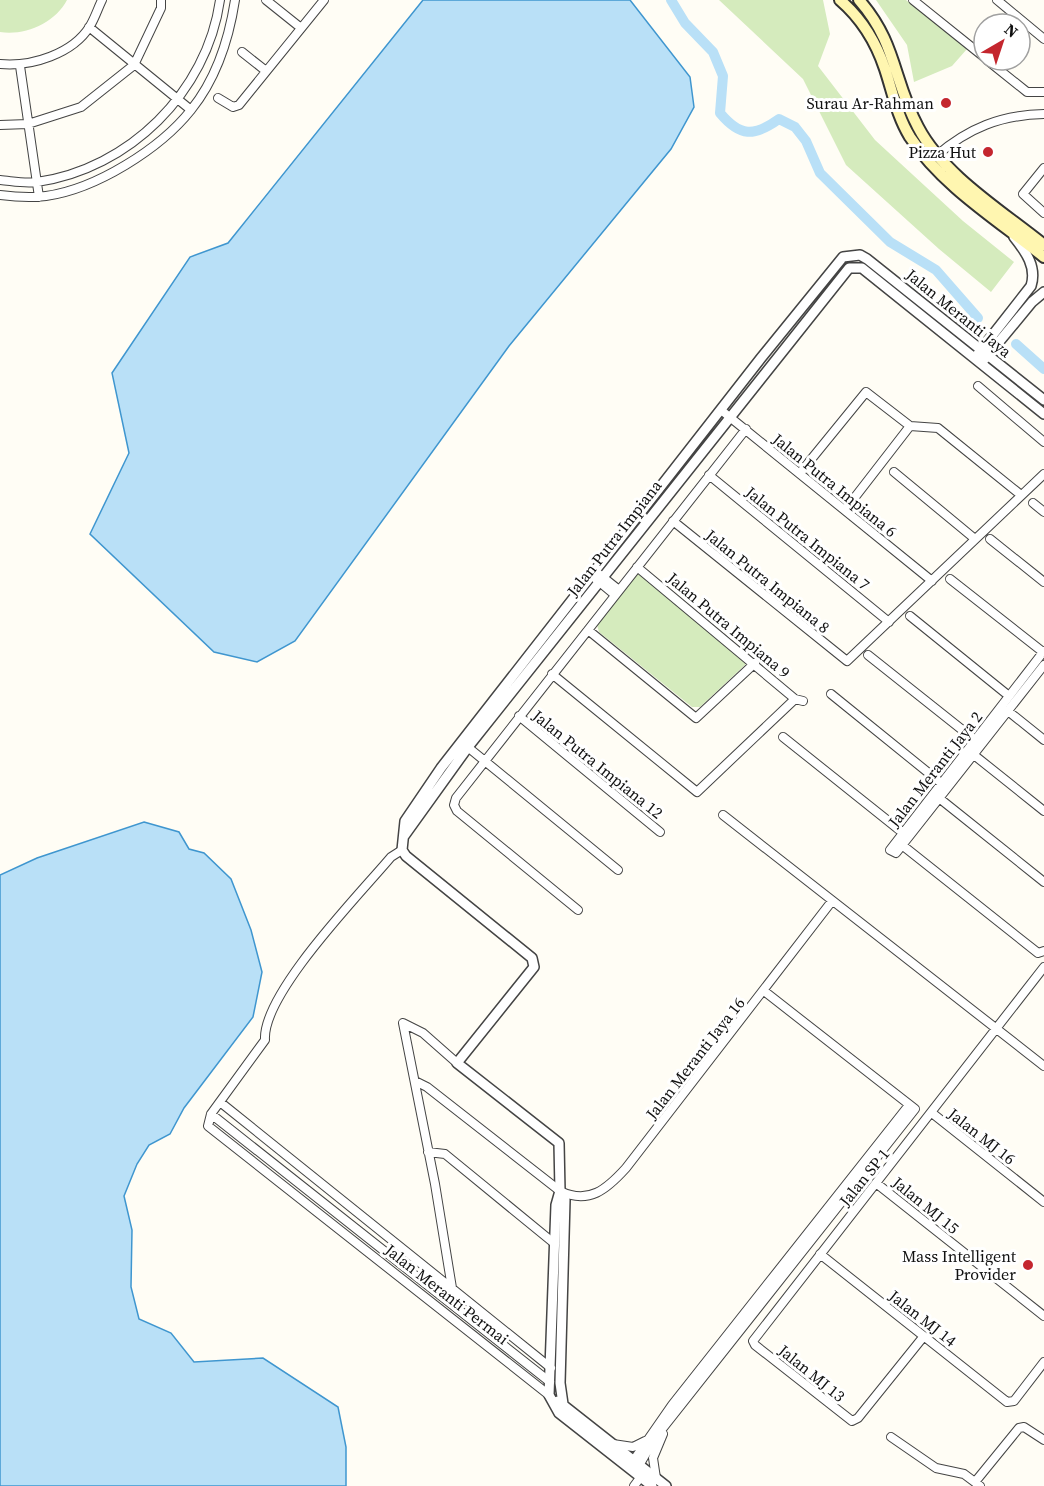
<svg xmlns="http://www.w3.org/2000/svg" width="1044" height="1486" viewBox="0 0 1044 1486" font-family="'Source Serif 4',serif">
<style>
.green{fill:#d5ebbd}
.water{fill:#b9e0f7;stroke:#3f96cf;stroke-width:1.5}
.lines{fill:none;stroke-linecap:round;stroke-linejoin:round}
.river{stroke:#b9e0f7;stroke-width:10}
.minor-casing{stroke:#444;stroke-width:10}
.tertiary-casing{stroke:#444;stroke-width:12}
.secondary-casing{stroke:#333;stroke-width:14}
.minor{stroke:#fff;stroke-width:8}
.tertiary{stroke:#fff;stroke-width:9}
.secondary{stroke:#fff6b0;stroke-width:10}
.poi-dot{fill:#c4262e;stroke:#fff;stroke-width:2}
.labels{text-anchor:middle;stroke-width:6;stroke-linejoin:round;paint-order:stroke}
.poi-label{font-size:16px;fill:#111;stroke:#fff;text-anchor:end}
.street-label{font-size:16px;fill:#111;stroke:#fff}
</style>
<rect width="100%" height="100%" fill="#fffdf5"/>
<path class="green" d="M0 0H67C55 23 25 36 0 32Z
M719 0H823L830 34 818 66 875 140 963 221 1014 262 991 292 939 249 846 165 803 79Z
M876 0H906L967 49 952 66 914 82 907 45Z
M634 574H641L746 660V664L700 707H692L599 632 597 625Z"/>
<path class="water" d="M423 0H630L690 77 694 107 671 149 509 346 295 641 257 662 214 652 90 534 129 453 112 373 190 257 228 243Z
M144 822 179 832 189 849 204 853 231 879 251 930 262 972 253 1017 184 1108 170 1134 149 1145 137 1164 124 1196 132 1230 131 1287 139 1319 171 1333 194 1362 263 1358 338 1407 346 1447V1486H0V875L37 858Z"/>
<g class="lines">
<path class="river" d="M671 0 685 23 713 52 723 76 720 113C740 137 754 137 779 119L795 127 806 141 820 173 890 242 936 270 978 318
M1016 344 1044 369"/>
<g class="minor-casing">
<path id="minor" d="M266 0 301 28
M913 0 984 57
M997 0 1044 39
M89 27 191 110
M242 52 266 71
M987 60 1027 92H1044
M0 64C31 67 73 54 90 26 95 18 98 8 102 0
M20 66 39 197
M218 98 233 107 239 105 324 0
M0 125 28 124 81 107 134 65 161 8V0
M936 156C968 128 1001 115 1044 114
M1044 168 1023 194 1044 213
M0 180C12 181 25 184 37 182 129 169 207 92 220 0
M0 195C16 197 30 198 46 196 96 189 160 149 191 110 216 79 229 39 235 0
M978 386 1044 442
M721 410 932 581
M894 472 975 539
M800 473 866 392 910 426 938 428 1021 495
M709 475 889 622
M1033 503 1044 512
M845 510 910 426
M673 521 847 661 1044 474
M990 539 1044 582
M637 567 795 699 803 701
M599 574 619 590
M591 575 615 595
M950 579 1043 652
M910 616 1009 696
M588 630 696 718 755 663
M1044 651 890 850 896 853 1044 665
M868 655 975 740
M552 674 697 792 795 699
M831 694 941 783
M1008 711 1044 740
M519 716 660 832
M783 737 902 832
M464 744 618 870
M974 755 1044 811
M939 798 1044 882
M723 815 1044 1066
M902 845 1038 953 1044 951
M402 850 391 857C359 895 262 994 265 1040L211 1114 208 1126 549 1395
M578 910 457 811 454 805 456 798 746 429
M415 1081 427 1087 560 1191C589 1205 607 1189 626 1168L832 901
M220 1102 551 1368
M932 1113 1044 1202
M211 1114 550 1382
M428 1152 445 1154 555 1244
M876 1183 1044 1316
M820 1254 1007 1402 1014 1401 1044 1362
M452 1288 435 1184 403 1023 423 1033 457 1063
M924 1336 858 1418 852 1421 755 1345 753 1341 1044 967
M891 1437 936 1468 964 1474 980 1486
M613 1444 633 1447 645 1441
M631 1464 672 1405 909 1105
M637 1469 655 1438 915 1109 764 991
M656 1478 653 1458 663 1434
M975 1482 1019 1428 1024 1427 1044 1440
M634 1486 643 1474"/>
</g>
<g class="tertiary-casing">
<path id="tertiary" d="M977 355 1031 286C1037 267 1026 252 1014 237
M984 360 1032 302 1044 292
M404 836 468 747 849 268H862L1044 414
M560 1191 565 1200 560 1383 563 1404
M558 1401 666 1486
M652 1486 559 1413 549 1395 556 1205 560 1191 559 1143 457 1063 534 967 532 958 406 856 402 850 405 821 441 768 761 358 843 257 860 255 867 259 1044 400"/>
</g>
<g class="secondary-casing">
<path id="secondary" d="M840 0C861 18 876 42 885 69 893 93 897 116 910 137 942 186 999 221 1044 257
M859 0C897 43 893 81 918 127 943 175 1002 211 1044 245"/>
</g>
<use href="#minor" class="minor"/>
<use href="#tertiary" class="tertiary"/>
<use href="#secondary" class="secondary"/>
</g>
<g class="poi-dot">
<circle cx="946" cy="103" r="6"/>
<circle cx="988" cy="152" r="6"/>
<circle cx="1028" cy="1265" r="6"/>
</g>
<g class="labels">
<g class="poi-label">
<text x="934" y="109">Surau Ar-Rahman</text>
<text x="976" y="158">Pizza Hut</text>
<text x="1016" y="1262">Mass Intelligent<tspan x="1016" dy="18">Provider</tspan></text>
</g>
<g class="street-label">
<text transform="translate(959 313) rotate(39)" y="6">Jalan Meranti Jaya</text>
<text transform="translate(835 485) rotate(39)" y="6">Jalan Putra Impiana 6</text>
<text transform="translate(614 538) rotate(-52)" y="6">Jalan Putra Impiana</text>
<text transform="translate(808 538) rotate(39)" y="6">Jalan Putra Impiana 7</text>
<text transform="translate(768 581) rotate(39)" y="6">Jalan Putra Impiana 8</text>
<text transform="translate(729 625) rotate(40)" y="6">Jalan Putra Impiana 9</text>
<text transform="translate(598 764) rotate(39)" y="6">Jalan Putra Impiana 12</text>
<text transform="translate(935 769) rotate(-52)" y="6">Jalan Meranti Jaya 2</text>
<text transform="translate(695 1058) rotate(-52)" y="6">Jalan Meranti Jaya 16</text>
<text transform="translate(982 1136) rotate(38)" y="6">Jalan MJ 16</text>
<text transform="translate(864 1177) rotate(-51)" y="6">Jalan SP 1</text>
<text transform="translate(926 1205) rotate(39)" y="6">Jalan MJ 15</text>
<text transform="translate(447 1294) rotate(38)" y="6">Jalan Meranti Permai</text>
<text transform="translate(923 1318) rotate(38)" y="6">Jalan MJ 14</text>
<text transform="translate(812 1373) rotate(39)" y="6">Jalan MJ 13</text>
</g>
</g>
<g transform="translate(1002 42) rotate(39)"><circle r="28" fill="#ffffff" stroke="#a0a0a0" stroke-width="1.5"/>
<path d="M0-4.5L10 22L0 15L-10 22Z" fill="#c4262e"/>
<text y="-9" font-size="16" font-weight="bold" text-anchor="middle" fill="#111111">N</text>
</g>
</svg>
